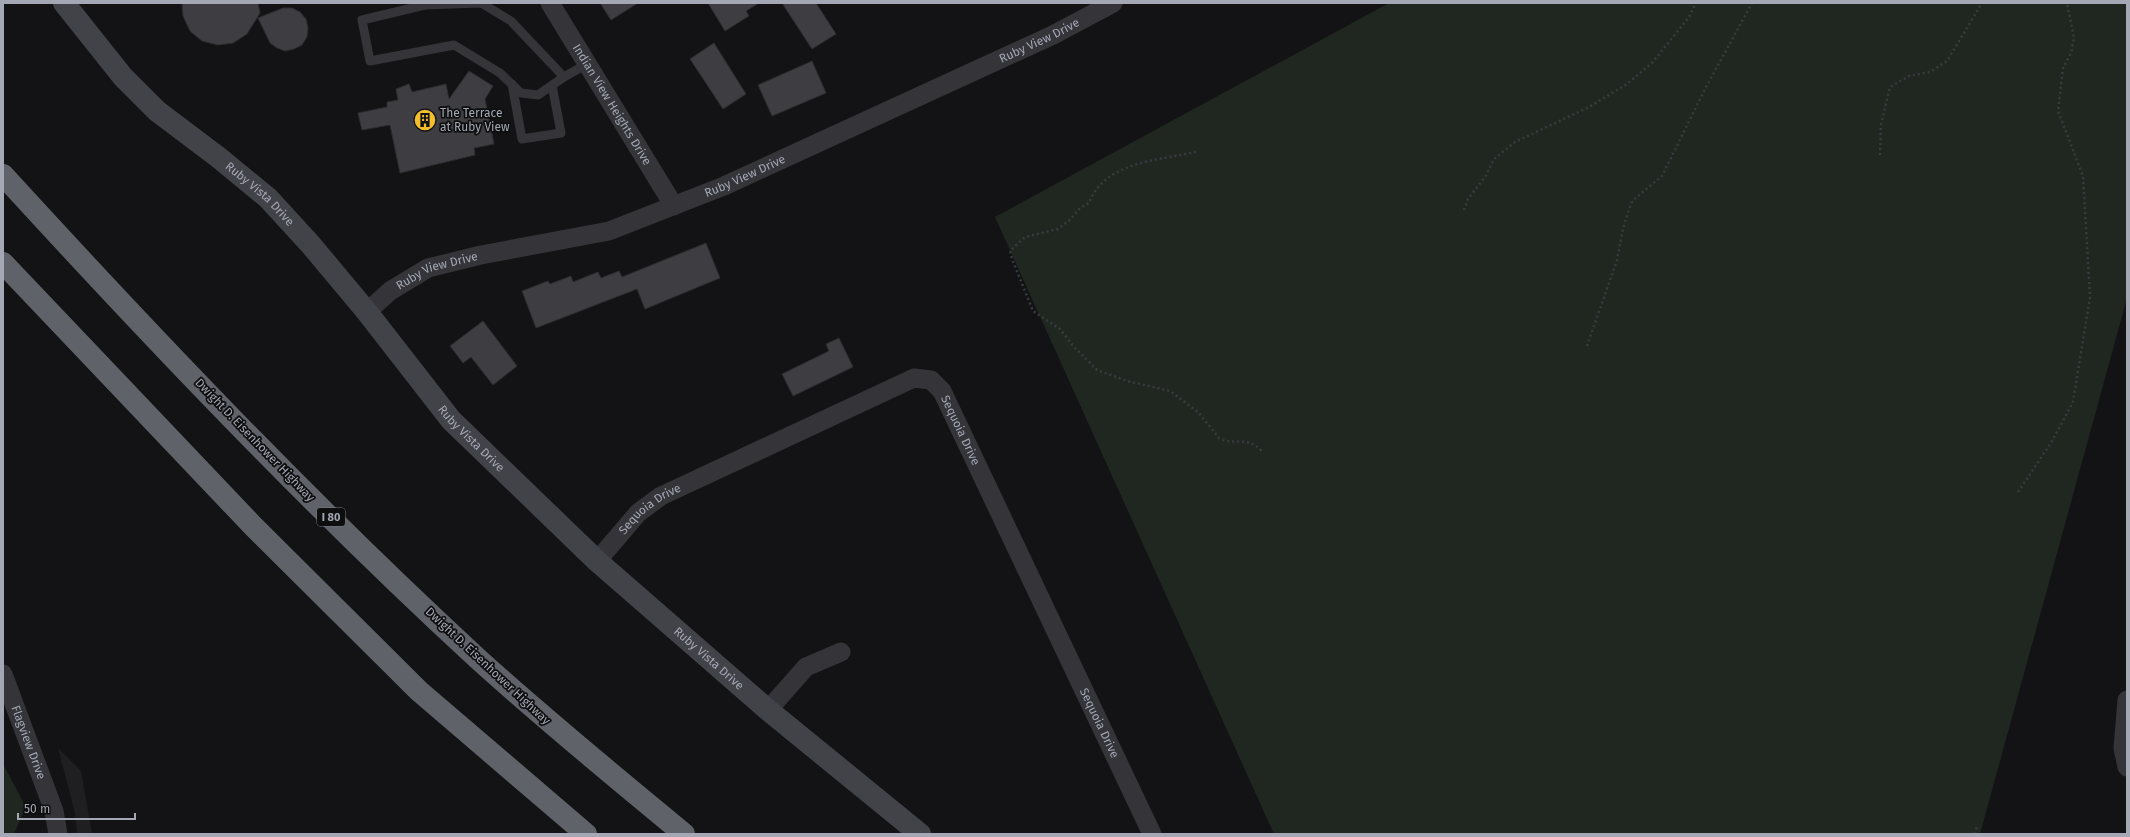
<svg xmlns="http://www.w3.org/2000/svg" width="2130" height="837" viewBox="0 0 2130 837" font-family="'Fira Sans',sans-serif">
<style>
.built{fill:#1f1f21}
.green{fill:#1f2720}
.building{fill:#3d3d42;stroke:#2d2d31}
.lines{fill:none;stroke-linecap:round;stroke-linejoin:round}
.path{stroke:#3a3b40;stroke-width:2.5;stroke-dasharray:2 3;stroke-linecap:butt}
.lane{stroke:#343439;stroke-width:9}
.street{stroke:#343439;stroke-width:19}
.secondary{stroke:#424349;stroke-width:22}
.highway{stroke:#60626a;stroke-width:22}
.labels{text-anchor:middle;stroke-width:3.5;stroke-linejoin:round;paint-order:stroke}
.shield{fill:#0e0e0f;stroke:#777a83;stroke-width:1}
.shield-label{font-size:11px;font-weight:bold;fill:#a4a8b5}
.street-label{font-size:12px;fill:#a4a8b5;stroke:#0e0e0f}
.poi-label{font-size:12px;fill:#a4a8b5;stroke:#0e0e0f;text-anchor:start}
</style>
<rect width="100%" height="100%" fill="#131315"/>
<path class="built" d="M58 748 81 771 92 834H77L75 813Z"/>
<path class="green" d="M1389 3H2127V298L1980 834H1274L995 217Z
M3 764 26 807 14 834H3Z"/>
<path class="building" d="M182 3H258L260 13 247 34 233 43 218 45 202 41 190 31 183 16Z
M600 3H638L611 20Z
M708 3H759L746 11 749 16 725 31Z
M782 3H816L836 34 812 49Z
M283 8H292L300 12 306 19 308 28 307 37 302 45 294 49 285 51 277 48 270 43 258 18Z
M714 43 746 94 723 109 690 59Z
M812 61 826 93 772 116 758 85Z
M469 71 493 86 485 99 494 144 474 148 475 155 400 173 390 125 362 130 358 113 387 107V102L398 100 396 89 409 84 412 92 446 84 449 99Z
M706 243 720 278 645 309 637 289 536 328 522 291 548 281 550 284 571 276 573 282 598 272 601 278 619 271 622 277Z
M483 321 517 366 493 385 471 357 463 363 450 346Z
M839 338 853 367 793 396 782 374 829 351 826 344Z"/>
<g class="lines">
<path class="path" d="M1196 152C1159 160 1104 162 1089 203L1080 208 1071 219 1058 229 1025 237 1010 251 1012 259 1033 311 1060 329 1074 347 1097 370 1127 381 1170 391 1198 412 1219 438C1236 447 1245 434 1263 452
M1880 155 1881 125 1890 87 1909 76 1930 72 1947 61 1982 3
M1464 210 1468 199 1485 177 1494 159 1515 142 1589 107 1627 84 1652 63 1689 17 1696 3
M1587 346 1617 260 1623 228 1632 201 1662 176 1705 89 1752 3
M2018 492 2051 443 2073 402 2090 297 2083 176 2058 111 2063 68 2071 53 2074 38 2067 3
M1974 834 1978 825"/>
<path class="lane" d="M564 77 538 95 521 93 500 73 454 45 370 61 362 20 425 5 481 3 511 21 564 77 587 64
M512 84 522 139 561 133 552 85"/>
<g class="street">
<path id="s1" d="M550 3 674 206"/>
<path id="s2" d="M367 312 390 291 428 268 481 255 609 231 724 186 1053 35 1113 3"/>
<path id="s3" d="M597 561 638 513 661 496 914 378 931 380 942 391 1152 834"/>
<path id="s4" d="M3 674 54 811 58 834"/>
<path d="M2127 700 2123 748 2127 767"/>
<path d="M768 710 806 667 841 652"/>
</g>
<path class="secondary" id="s5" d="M64 3 123 77 157 111 218 157 268 198 311 245 367 312 451 420 597 561 768 710 920 834"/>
<path class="highway" d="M3 175C155 341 311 505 477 658 544 719 614 776 684 834
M3 263 253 526 419 691 586 834"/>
</g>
<defs>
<g id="building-disc" transform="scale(1.15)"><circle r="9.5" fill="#f2be2e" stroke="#0e0e0f"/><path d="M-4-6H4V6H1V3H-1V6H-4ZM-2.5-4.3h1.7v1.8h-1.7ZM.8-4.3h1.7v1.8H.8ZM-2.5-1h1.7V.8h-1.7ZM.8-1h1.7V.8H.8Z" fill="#111"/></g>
</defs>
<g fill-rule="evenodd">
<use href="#building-disc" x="425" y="120"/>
</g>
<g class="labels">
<rect class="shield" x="317" y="508" width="28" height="18" rx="3"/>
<g class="shield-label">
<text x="331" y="521">I 80</text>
</g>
<g class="street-label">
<text dy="4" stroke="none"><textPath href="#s2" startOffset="731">Ruby View Drive</textPath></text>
<text dy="4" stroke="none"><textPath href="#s1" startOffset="119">Indian View Heights Drive</textPath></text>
<text dy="4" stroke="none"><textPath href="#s2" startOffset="407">Ruby View Drive</textPath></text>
<text dy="4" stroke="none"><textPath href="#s5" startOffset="275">Ruby Vista Drive</textPath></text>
<text dy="4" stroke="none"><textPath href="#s2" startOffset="83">Ruby View Drive</textPath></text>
<text dy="4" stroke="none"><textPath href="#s3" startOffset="447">Sequoia Drive</textPath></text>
<text dy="4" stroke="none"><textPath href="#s5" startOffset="599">Ruby Vista Drive</textPath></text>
<text transform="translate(255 440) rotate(46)" y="4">Dwight D. Eisenhower Highway</text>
<text dy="4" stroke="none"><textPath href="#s3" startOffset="75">Sequoia Drive</textPath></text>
<text dy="4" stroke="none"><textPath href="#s5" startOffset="923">Ruby Vista Drive</textPath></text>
<text transform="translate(488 666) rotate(43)" y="4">Dwight D. Eisenhower Highway</text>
<text dy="4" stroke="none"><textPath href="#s3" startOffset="771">Sequoia Drive</textPath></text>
<text dy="4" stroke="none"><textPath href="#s4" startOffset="73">Flagview Drive</textPath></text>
</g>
<g class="poi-label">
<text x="440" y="117">The Terrace<tspan x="440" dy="14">at Ruby View</tspan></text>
</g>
</g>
<rect width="2130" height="837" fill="none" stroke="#a4a8b5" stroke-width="8"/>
<path d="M18 813v6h117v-6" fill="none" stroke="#a4a8b5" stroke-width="2"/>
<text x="24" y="813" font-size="12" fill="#a4a8b5" stroke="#0e0e0f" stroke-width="3" paint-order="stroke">50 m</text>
</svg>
